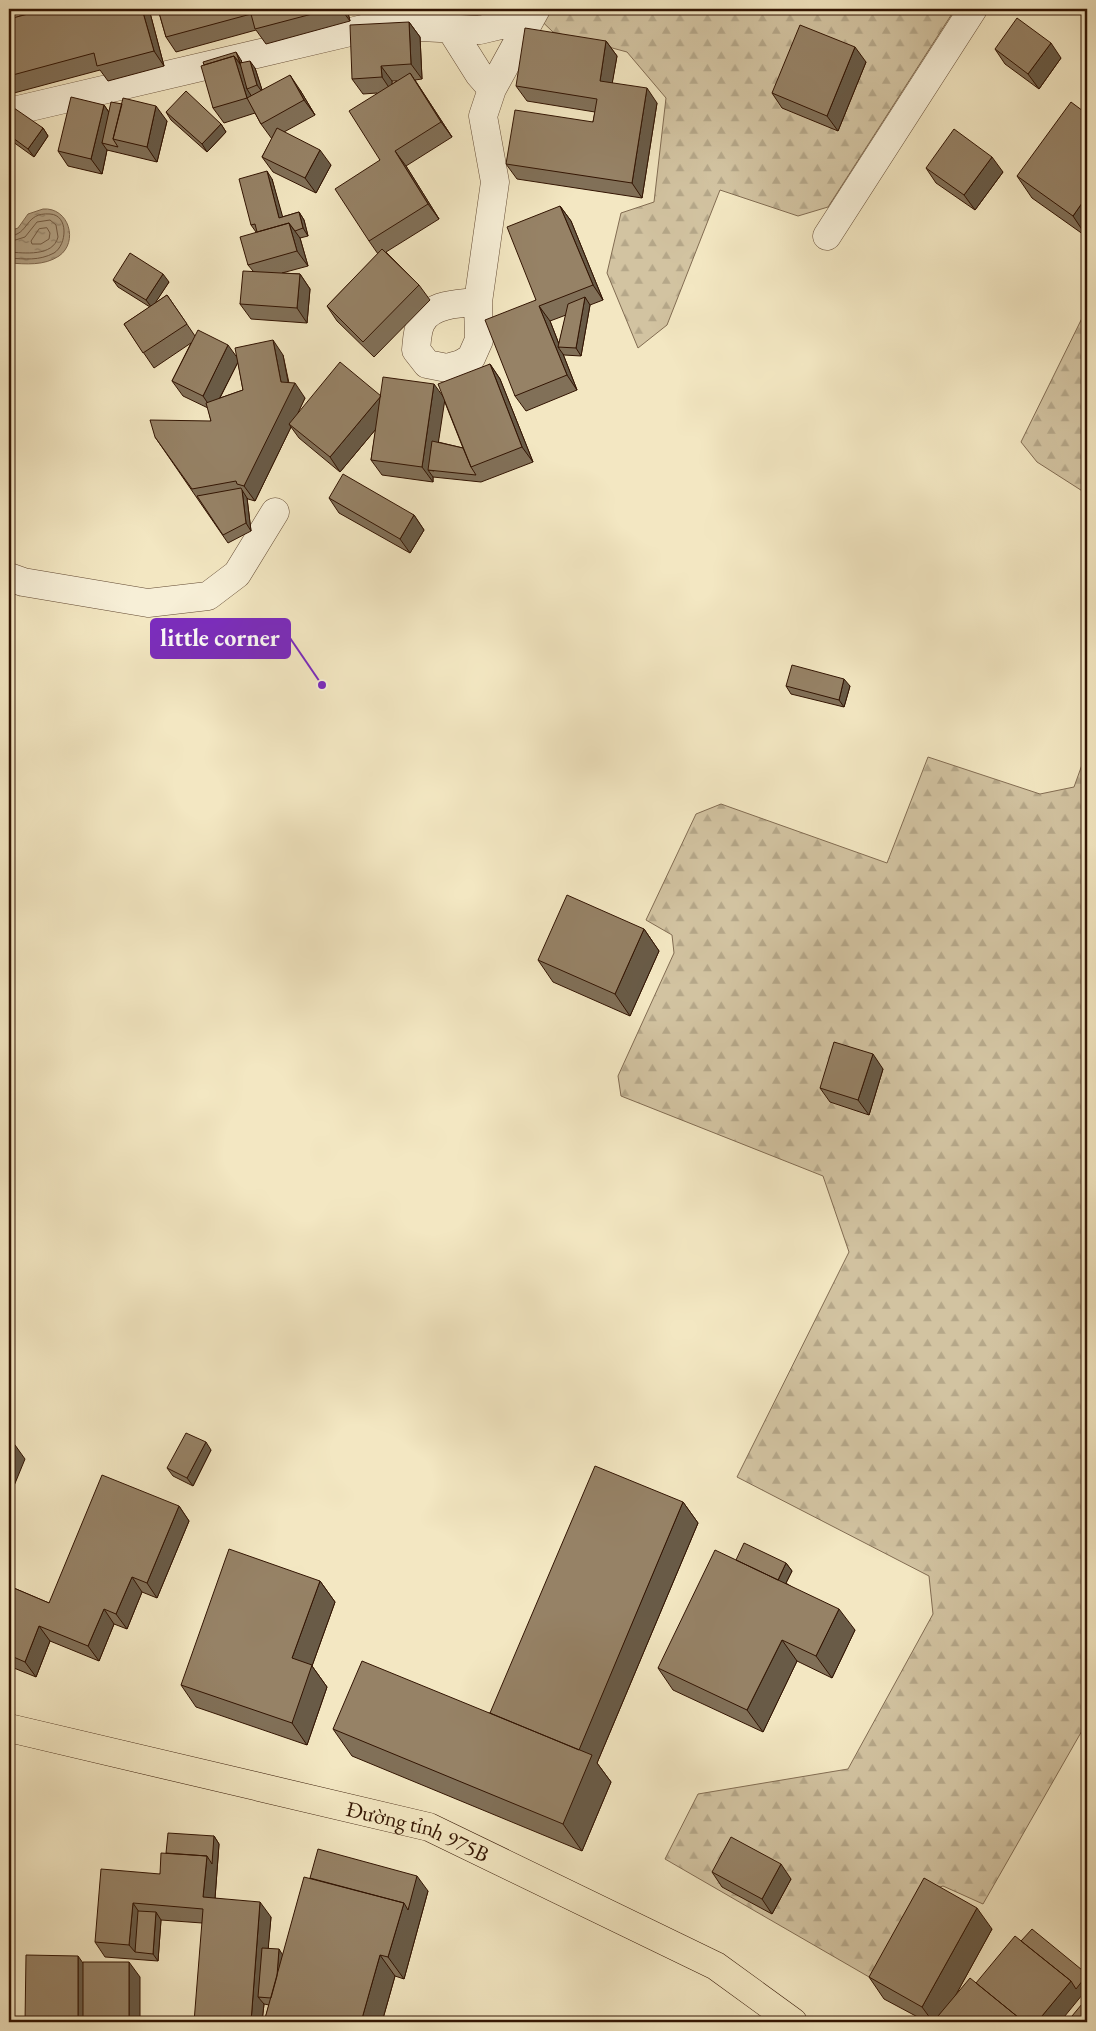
<svg xmlns="http://www.w3.org/2000/svg" width="1096" height="2031" viewBox="0 0 1096 2031" font-family="'EB Garamond',serif">
<style>
.forest{fill:url(#forest-firs);stroke:#826c52}
.water{fill:url(#water-ripples);stroke:#7e674e}
.lines{fill:none;stroke-linecap:round;stroke-linejoin:round}
.shore{stroke:#725a42;stroke-width:1}
.minor-casing{stroke:#624932;stroke-width:29}
.major-casing{stroke:#321402;stroke-width:29}
.minor{stroke:#f7efd7;stroke-width:28}
.major{stroke:#f3e7c2;stroke-width:28}
.wall{fill:#817058;stroke:#321402;fill-rule:evenodd}
.shaded-wall{fill:#695b47;stroke:#321402}
.building{fill:#968266;stroke:#321402}
.labels{text-anchor:middle;stroke-width:4;stroke-linejoin:round;paint-order:stroke}
.street-label{font-size:22px;fill:#321402;stroke:#f7efd7}
.leader{fill:none;stroke:#7b2cbf;stroke-width:2}
.callout-dot{fill:#7b2cbf;stroke:#f7efd7;stroke-width:2}
.callout{fill:#7b2cbf;stroke:#7b2cbf;stroke-width:2}
.callout-label{font-size:24px;text-anchor:middle;font-weight:bold;fill:#fff}
</style>
<defs>
<pattern id="forest-firs" width="22" height="20" patternUnits="userSpaceOnUse" patternTransform="scale(1.25)"><rect width="22" height="20" fill="#d2c3a1"/><path d="M5 1l3.5 6h-7zM16 11l3.5 6h-7z" fill="#b5a789"/></pattern>
<pattern id="water-ripples" width="26" height="14" patternUnits="userSpaceOnUse" patternTransform="scale(1.25)"><rect width="26" height="14" fill="#b19f81"/><path d="M2 4q2-2 4 0t4 0M15 11q2-2 4 0t4 0" fill="none" stroke="#918067"/></pattern>
</defs>
<rect width="100%" height="100%" fill="#f3e7c2"/>
<filter id="stains"><feTurbulence type="fractalNoise" baseFrequency=".004" numOctaves="4"/><feColorMatrix values="0 0 0 0 .2 0 0 0 0 .09 0 0 0 0 .02 0 0 0 .5 -.17"/></filter>
<radialGradient id="worn" r=".72"><stop offset=".6" stop-color="#630" stop-opacity="0"/><stop offset="1" stop-color="#630" stop-opacity=".3"/></radialGradient>
<path class="forest" d="M9 9H69L9 26Z
M529 9H955L828 207 798 216 720 190 667 325 638 348 607 273 621 213 654 202 666 98 627 52 553 32Z
M1087 308V494L1037 462 1021 442Z
M1087 751V1722L983 1904 943 1886 928 1891 876 1981 665 1859 698 1794 848 1769 933 1614 929 1576 737 1477 849 1252 823 1176 621 1096 618 1076 674 953 672 935 646 920 696 814 721 804 887 863 928 757 1040 794 1074 787Z"/>
<path class="water" d="M43 209C69 207 79 242 59 256 44 266 26 264 9 263V231L18 228 28 214Z"/>
<g class="lines">
<path class="shore" d="M47 228 50 233 49 239 41 244H32L31 241 39 229Z
M9 236C30 235 24 212 50 214 69 215 67 245 54 253 39 261 25 259 9 258
M9 242 25 237 37 222 50 220 56 225 58 237C53 257 24 253 9 252"/>
<g class="minor-casing">
<path id="minor" d="M450 28 479 74 492 89
M9 112 380 25 480 30 531 18 536 9
M827 236 973 9
M478 302C461 303 430 304 421 323 417 331 417 341 416 350L427 364 447 368 461 364 471 358 479 340 478 302 495 182 483 116 492 89 531 18
M9 577 23 582 148 603 208 596 237 574 275 512"/>
</g>
<g class="major-casing">
<g id="major">
<path id="s1" d="M9 1728 429 1827 716 1966 793 2022"/>
</g>
</g>
<use href="#minor" class="minor"/>
<use href="#major" class="major"/>
</g>
<path class="wall" d="M47 9H149L164 66 108 81 100 70 14 93 9 86V19Z
M158 9H347L350 21 266 44 256 30 176 52 166 37Z
M409 22 420 37 422 79 415 80 452 137 406 166 439 219 386 252 419 285 430 300 374 357 337 321 327 306 378 254 369 241 380 160 377 93 363 94 352 79ZM392 81H397L392 84Z
M606 41 617 56 612 83 657 103 642 198 517 179 506 164 593 122 595 112 527 101 516 86Z
M995 49 1061 58 1039 89 1005 64Z
M241 60 242 63 255 68 262 90H300L315 115 284 132 331 165 316 193 273 172 262 157 272 139 261 124 255 113 224 123 213 108Z
M866 62 838 131 782 108 772 93Z
M104 105 109 112 167 121 157 162 107 150 102 174 68 166 58 151Z
M166 112 221 124 226 132 207 152 171 120Z
M1087 114V237L1032 198 1017 176Z
M9 115 43 128 48 136 34 157 9 139Z
M926 168 1003 172 975 210 936 183Z
M272 179 282 217 299 212 304 220 308 236 300 238 308 266 282 273 300 274 310 289 307 323 251 319 240 304 253 271 248 265 256 232 251 225Z
M560 206 571 221 603 300 590 305 581 356 564 355 563 354 577 390 526 411 515 396 536 300ZM566 315 559 344 550 321Z
M113 280 169 282 154 304 167 295 195 336 236 356 283 355 289 383 305 398 298 412 381 396H442L490 364 500 379 533 462 481 482 433 477V482L382 475 371 460 376 429 340 472 299 438 291 427 255 501 248 499 247 498 251 531 228 543 155 437 211 421 208 408 183 396 172 381 191 343 154 368 124 324 150 307 118 287ZM238 362 243 390 220 398ZM444 400 463 448 438 442Z
M329 498 414 515 424 530 410 553 339 513Z
M786 686H850L844 707 791 694Z
M644 929 659 951 630 1016 553 982 538 960Z
M883 1069 869 1115 830 1102 820 1088Z
M211 1450 193 1486 173 1476 167 1468Z
M683 1502 698 1523 597 1763 611 1782 582 1851 352 1756 333 1729 490 1713Z
M179 1506 189 1521 157 1598 142 1592 127 1629 114 1624 99 1661 50 1641 36 1677 9 1666V1586L49 1603Z
M786 1563 792 1571 786 1583 855 1630 832 1678 797 1661 763 1732 673 1690 658 1668Z
M320 1581 335 1602 312 1666 327 1687 307 1745 196 1707 181 1685Z
M214 1836 219 1844 215 1898 271 1917 268 1948 283 1955 310 1878 428 1891 404 1979 395 1976 382 2022H264L269 2005 264 2004 262 2022 202 1923 161 1920 158 1961 105 1957 95 1942 160 1874 166 1853Z
M712 1872 791 1879 772 1914 722 1887Z
M992 1929 955 1996 976 1983 1060 2022H927L884 1999 869 1977Z"/>
<path class="shaded-wall" d="M142 9H149L164 66 154 51Z
M341 9H347L350 21Z
M409 22 420 37 422 79 411 64Z
M606 41 617 56 610 96 600 81Z
M1051 43 1061 58 1039 89 1028 74Z
M855 47 866 62 838 131 827 116Z
M236 52 241 60 245 71 240 63Z
M234 56 245 71 247 89 252 97 247 98Z
M250 61 255 68 263 93 257 85Z
M381 66 392 81V92L382 77Z
M410 73 420 88 452 137 441 122Z
M290 75 300 90 315 115 304 100Z
M647 88 657 103 642 198 632 183Z
M104 105 114 120 102 143 107 150 102 174 91 159Z
M156 106 167 121 157 162 147 147Z
M221 124 226 132 207 152 202 144Z
M43 128 48 136 34 157 28 149Z
M320 150 331 165 316 193 305 178Z
M395 151 406 166 439 219 428 204Z
M992 157 1003 172 975 210 964 195Z
M267 171 272 179 285 225 279 218Z
M1087 196V237L1073 216Z
M560 206 571 221 603 300 593 285Z
M299 212 304 220 308 236 303 228Z
M289 223 300 238 308 266 297 251Z
M163 274 169 282 152 308 146 300Z
M300 274 310 289 307 323 297 308Z
M585 297 590 305 581 356 576 348Z
M539 306 550 321 560 347H558L563 354 577 390 567 375Z
M273 340 283 355 290 392 295 383 305 398 292 426 289 424 291 427 255 501 244 486 281 382Z
M228 345 239 360 213 411 203 396Z
M490 364 500 379 533 462 522 447Z
M434 384 445 399 434 471 428 470 433 477V482L422 467Z
M381 396 391 411 340 472 330 457Z
M242 490 247 498 251 531 246 523Z
M414 515 424 530 410 553 400 539Z
M844 679 850 686 844 707 839 700Z
M9 754 11 758 9 773Z
M644 929 659 951 630 1016 615 994Z
M873 1054 883 1069 869 1115 858 1100Z
M10 1438 25 1459 9 1498V1441Z
M206 1442 211 1450 193 1486 187 1478Z
M683 1502 698 1523 597 1763 611 1782 582 1851 563 1824 577 1753Z
M179 1506 189 1521 157 1598 147 1583Z
M786 1563 792 1571 780 1595 775 1587Z
M132 1577 142 1592 127 1629 116 1614Z
M320 1581 335 1602 312 1666 327 1687 307 1745 292 1723V1658Z
M104 1609 114 1624 99 1661 88 1646Z
M839 1609 855 1630 832 1678 816 1656Z
M39 1626 50 1641 36 1677 25 1662Z
M782 1640 797 1661 763 1732 747 1710Z
M214 1836 219 1844 214 1912 203 1897 207 1856Z
M781 1864 791 1879 772 1914 762 1899Z
M417 1876 428 1891 404 1979 388 1957 404 1903Z
M260 1902 271 1917 264 1997H258L264 2004 262 2022H251Z
M133 1903 143 1918 135 1952 129 1945Z
M977 1908 992 1929 941 2022H933L922 2007Z
M156 1912 161 1920 158 1961 153 1954Z
M279 1949 284 1957 275 1998Z
M380 1955 395 1976 382 2022H361Z
M78 1956 93 1977V2022H78Z
M129 1962 140 1977V2022H129Z
M1087 1975V1989L1060 2022H1037L1071 1981Z"/>
<path class="building" d="M47 9H142L154 51 97 66 94 53 9 76V19Z
M158 9H331L255 29 251 14 166 37Z
M1017 18 1051 43 1028 74 995 49Z
M409 22 411 64 381 66 382 77 352 79 350 25Z
M800 25 855 47 827 116 772 93Z
M525 28 606 41 600 81 647 88 632 183 506 164 515 110 593 122 597 99 516 86Z
M236 52 240 63 250 61 257 85 247 89 240 63 234 56 204 65 203 62Z
M234 56 247 98 213 108 201 66Z
M410 73 441 122 395 151 428 204 369 241 335 189 380 160 349 111Z
M290 75 304 100 261 124 247 98Z
M186 91 221 124 202 144 166 112Z
M71 97 104 105 91 159 58 151Z
M123 98 156 106 147 147 113 139Z
M111 102 122 104 113 139 118 147 102 143Z
M1071 102 1087 114V196L1073 216 1017 176Z
M14 108 43 128 28 149 9 135V115Z
M277 128 320 150 305 178 262 157Z
M954 129 992 157 964 195 926 168Z
M267 171 279 218 299 212 303 228 295 231 289 223 257 232 255 224 251 225 239 179Z
M560 206 593 285 539 306 567 375 515 396 485 320 536 300 507 227Z
M289 223 297 251 248 265 240 237Z
M382 249 419 285 363 342 327 306Z
M130 253 163 274 146 300 113 280Z
M243 271 300 274 297 308 240 304Z
M167 295 187 324 143 353 124 324Z
M585 297 576 348 558 347 568 304Z
M198 330 228 345 203 396 172 381Z
M273 340 281 382 295 383 244 486 237 484 236 481 192 489 155 437 150 420 211 421 206 403 243 390 235 348Z
M340 362 381 396 330 457 289 424Z
M490 364 522 447 471 467 438 384Z
M383 377 434 384 422 467 371 460Z
M432 441 463 448 471 467 476 475 428 470Z
M343 474 414 515 400 539 329 498Z
M241 488 242 490 246 523 223 535 197 496Z
M792 665 844 679 839 700 786 686Z
M567 895 644 929 615 994 538 960Z
M834 1042 873 1054 858 1100 820 1088Z
M186 1433 206 1442 187 1478 167 1468Z
M595 1466 683 1502 579 1750 490 1713Z
M102 1475 179 1506 147 1583 132 1577 116 1614 104 1609 88 1646 39 1626 25 1662 9 1655V1586L49 1603Z
M744 1543 786 1563 778 1580 736 1560Z
M229 1549 320 1581 292 1658 312 1665 292 1723 181 1685Z
M715 1550 839 1609 816 1656 782 1640 747 1710 658 1668Z
M362 1661 592 1755 563 1824 333 1729Z
M168 1833 214 1836 212 1864 207 1856 166 1853Z
M731 1837 781 1864 762 1899 712 1872Z
M318 1849 417 1876 408 1910 404 1903 310 1878Z
M161 1853 207 1856 203 1897 260 1902 251 2022H194L203 1909 133 1903 129 1945 95 1942 101 1869 160 1874Z
M304 1877 404 1903 388 1957 380 1955 361 2022H264Z
M924 1878 977 1908 922 2007 869 1977Z
M138 1911 156 1912 153 1954 135 1952Z
M1032 1929 1087 1974V1975L1076 1989 1071 1981 1021 1941Z
M1015 1936 1071 1981 1037 2022H1024L976 1983Z
M262 1948 279 1949 277 1976 271 1998 258 1997Z
M26 1955 78 1956V2022H25Z
M83 1962H129V2022H83Z
M970 1978 1024 2022H933Z
M1087 1998V2022H1067Z"/>
<g class="labels">
<g class="street-label">
<text dy="8" stroke="none"><textPath href="#s1" startOffset="422">Đường tỉnh 975B</textPath></text>
</g>
</g>
<path class="leader" d="M322 685L290 638"/>
<circle class="callout-dot" cx="322" cy="685" r="5"/>
<rect class="callout" x="151" y="619" width="139" height="39" rx="5"/>
<g class="callout-label">
<text x="220" y="646">little corner</text>
</g>
<rect width="1096" height="2031" fill="none" stroke="#f3e7c2" stroke-width="30"/>
<rect x="10" y="10" width="1076" height="2011" fill="none" stroke="#321402" stroke-width="2.5"/>
<rect x="15" y="15" width="1066" height="2001" fill="none" stroke="#321402"/>
<rect width="100%" height="100%" filter="url(#stains)"/>
<rect width="100%" height="100%" fill="url(#worn)"/>
</svg>
